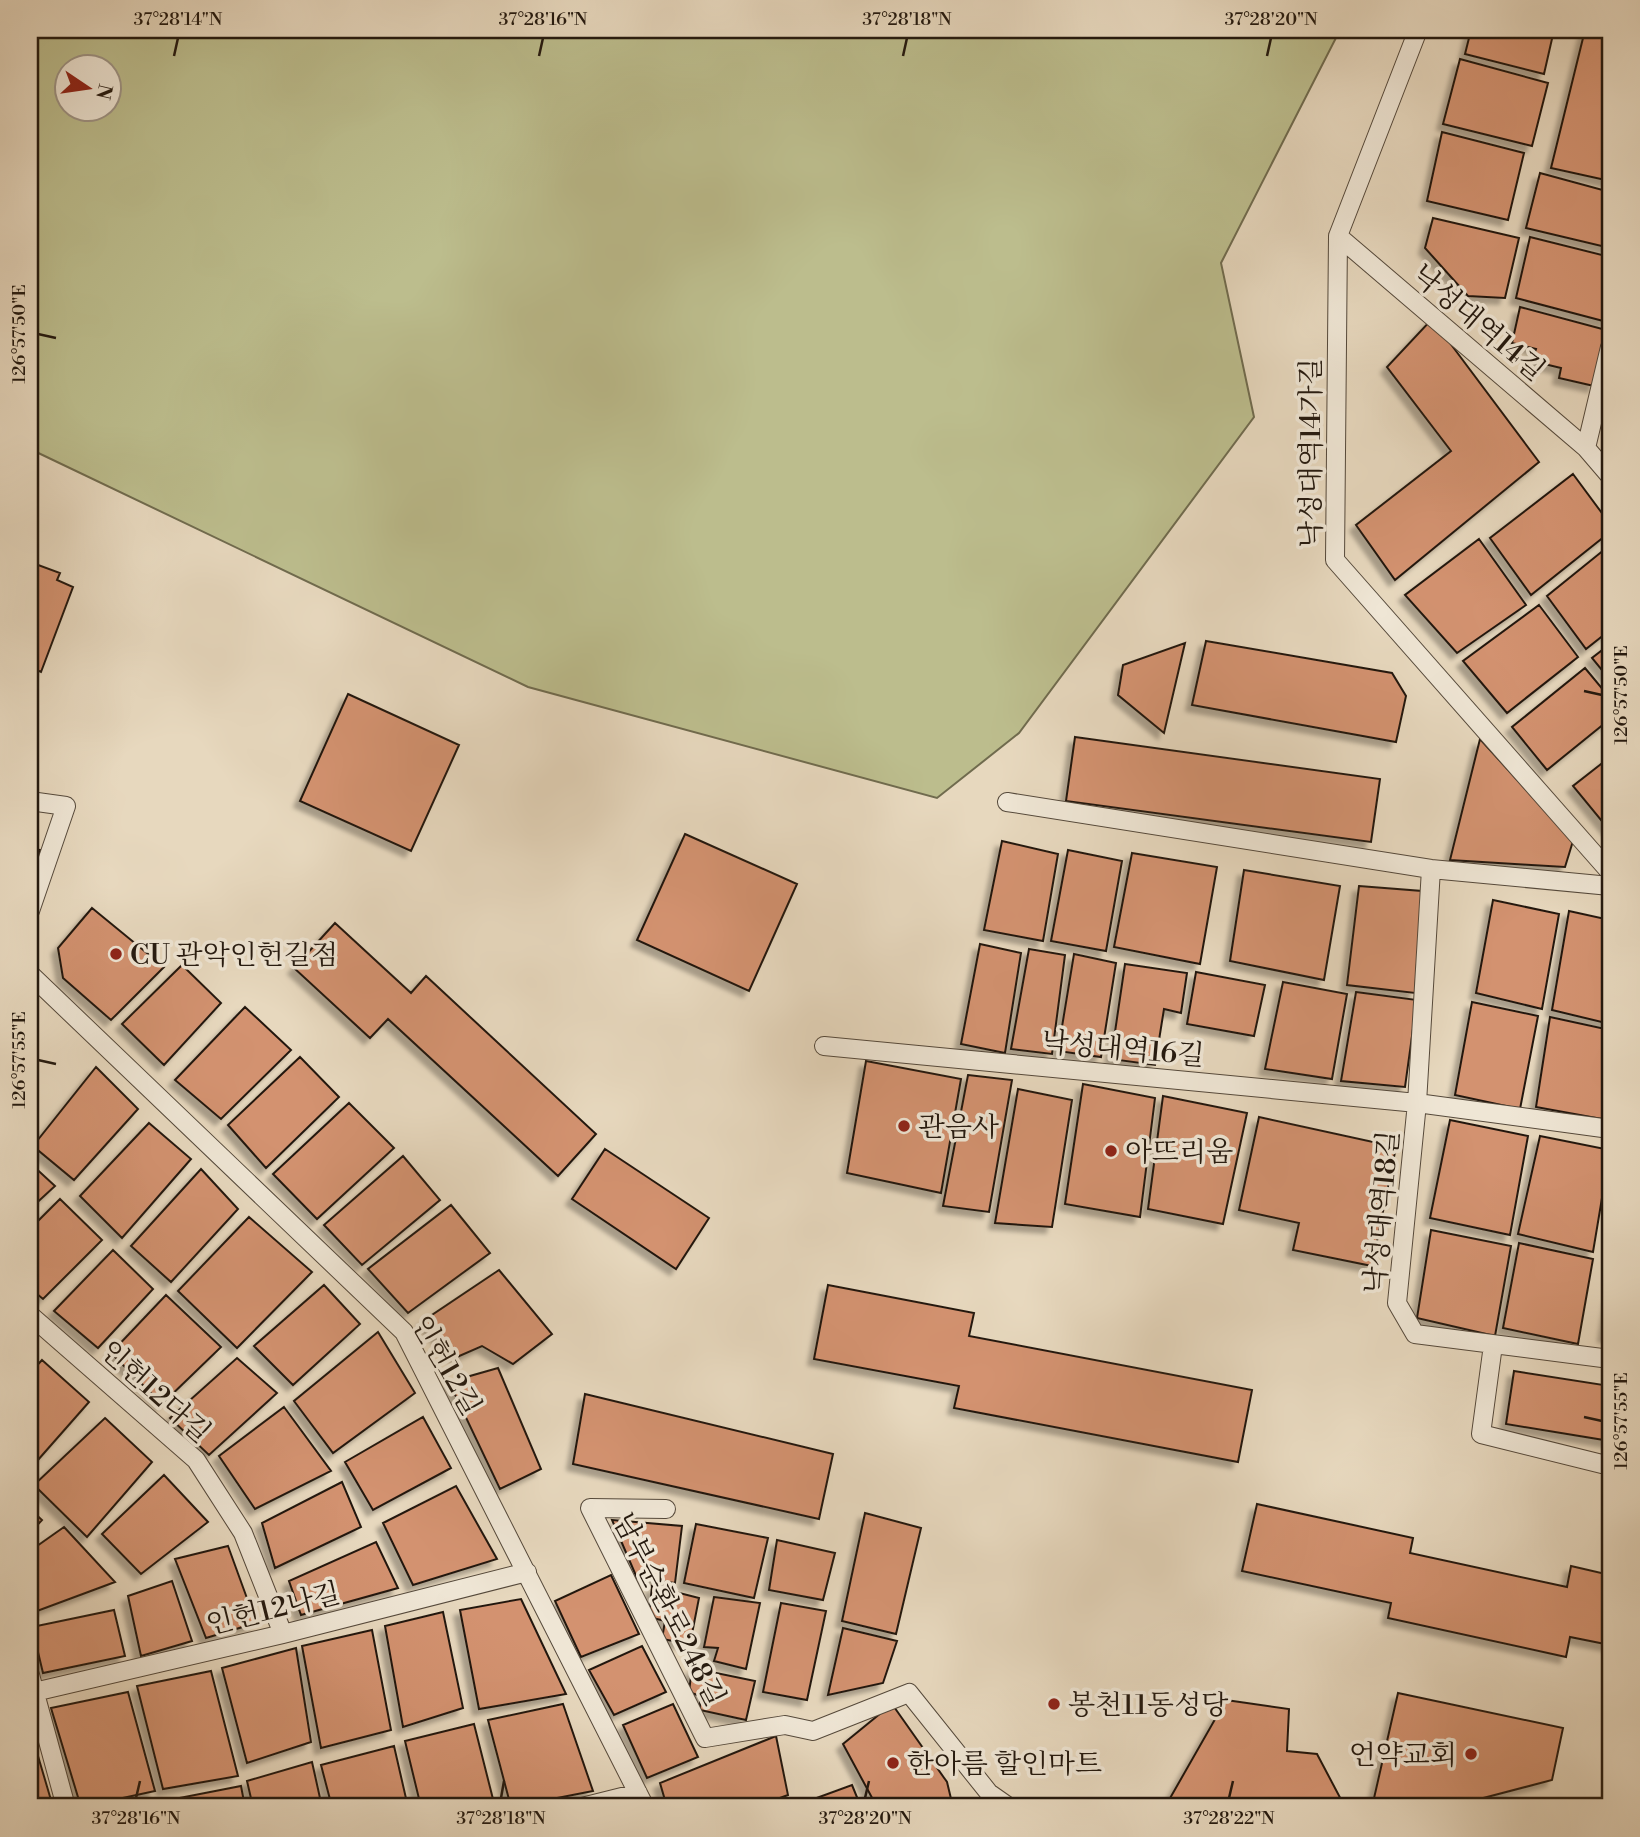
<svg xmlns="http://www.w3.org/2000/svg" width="1640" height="1837" viewBox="0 0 1640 1837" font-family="'Libre Bodoni','Noto Serif KR',serif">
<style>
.green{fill:#bcbd8d;stroke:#706b4e;stroke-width:2;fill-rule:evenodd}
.building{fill:#d39270;stroke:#24190f;stroke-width:2;filter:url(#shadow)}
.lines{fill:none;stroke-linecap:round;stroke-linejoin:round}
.lane-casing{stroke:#55493b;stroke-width:20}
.lane{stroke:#efe6d5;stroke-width:18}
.ticks{fill:none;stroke:#24190f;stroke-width:2.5}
.poi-dot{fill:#8f2418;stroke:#efe6d5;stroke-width:2.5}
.labels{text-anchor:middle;stroke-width:7;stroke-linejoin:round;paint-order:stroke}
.street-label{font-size:28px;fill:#24190f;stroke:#efe6d5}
.poi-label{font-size:28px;fill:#24190f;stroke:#efe6d5;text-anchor:start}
.neatline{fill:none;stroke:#24190f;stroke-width:2.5}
.ticks-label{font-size:18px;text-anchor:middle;fill:#24190f}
</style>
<defs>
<filter id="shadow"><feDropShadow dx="-6" dy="6" stdDeviation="2" flood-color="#0004"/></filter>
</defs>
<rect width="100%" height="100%" fill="#e7d8be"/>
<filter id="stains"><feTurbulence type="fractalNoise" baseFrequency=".00286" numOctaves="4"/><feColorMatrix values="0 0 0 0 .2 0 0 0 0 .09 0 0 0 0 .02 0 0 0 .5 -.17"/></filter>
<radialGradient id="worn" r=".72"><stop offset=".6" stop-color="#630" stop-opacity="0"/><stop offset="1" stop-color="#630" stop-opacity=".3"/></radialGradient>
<path class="green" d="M30 30H1340L1221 263 1254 417 1019 733 937 798 528 687 30 449ZM66 66H108V108H66Z"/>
<path class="building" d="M1471 30H1554L1544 74 1465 54Z
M1585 30 1610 34V181L1551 168Z
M1460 59 1548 83 1532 146 1443 124Z
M1442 132 1524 153 1508 220 1427 201Z
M1540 173 1610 192V248L1526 228Z
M1433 218 1519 238 1505 298 1468 296 1425 248Z
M1530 237 1610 257V309L1607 322 1516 298Z
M1520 307 1606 330 1594 386 1559 378 1561 368 1532 361 1536 349 1512 343Z
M1432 319 1539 462 1395 580 1356 525 1451 451 1387 367Z
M1573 474 1610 524V532L1531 595 1490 538Z
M1479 539 1526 605 1457 653 1405 595Z
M1610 545V630L1586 649 1547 596Z
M30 562 60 573 57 580 73 587 41 672 30 667Z
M1539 605 1578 657 1507 713 1463 661Z
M1206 641 1392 673 1406 696 1396 742 1192 705Z
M1185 643 1164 733 1118 695 1123 665Z
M1610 644V680L1592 658Z
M1585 668 1610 698V719L1547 770 1512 727Z
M348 694 459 745 411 851 300 801Z
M1075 737 1380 779 1371 842 1066 801Z
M1480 739 1573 841 1565 867 1450 860Z
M1610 757V831L1573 786Z
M685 834 797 884 749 991 637 940Z
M1002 841 1058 854 1043 941 984 930Z
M30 848 40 850 30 886Z
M1068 850 1122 861 1106 951 1051 941Z
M1132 853 1217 867 1200 964 1114 947Z
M1244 870 1340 886 1324 980 1230 961Z
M1359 886 1422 891 1415 993 1347 985Z
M1493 900 1559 914 1542 1009 1476 993Z
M92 908 164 967 111 1020 63 978 58 948Z
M1569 911 1610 920V1024L1552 1010Z
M335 923 411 993 426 976 596 1134 558 1176 388 1019 370 1038 294 968Z
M980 944 1021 953 1005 1053 961 1044Z
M1029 949 1065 955 1052 1054 1011 1049Z
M1074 954 1116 963 1101 1057 1058 1051Z
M1125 964 1187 973 1181 1013 1164 1009 1155 1065 1111 1059Z
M182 965 221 1003 164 1065 122 1024Z
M1196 972 1265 985 1254 1036 1187 1024Z
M1283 982 1347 994 1332 1079 1265 1069Z
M1356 992 1417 1000 1405 1087 1341 1081Z
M1472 1002 1538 1016 1520 1109 1455 1095Z
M245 1007 291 1050 221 1119 175 1080Z
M1550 1017 1610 1030V1072L1602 1119 1536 1107Z
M300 1057 339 1097 266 1168 228 1125Z
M866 1061 961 1079 941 1193 847 1173Z
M96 1067 138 1109 74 1180 33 1146Z
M968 1075 1012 1080 989 1212 943 1206Z
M1083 1084 1155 1098 1140 1217 1065 1204Z
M1018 1089 1072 1100 1052 1227 995 1223Z
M1163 1096 1247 1113 1223 1224 1148 1209Z
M349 1103 394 1148 317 1219 273 1174Z
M1259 1117 1396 1147 1372 1266 1293 1250 1299 1223 1239 1210Z
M1450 1120 1528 1136 1510 1235 1430 1218Z
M149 1123 191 1159 122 1238 80 1196Z
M1540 1136 1610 1150 1593 1252 1518 1234Z
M605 1149 709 1218 676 1269 572 1199Z
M403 1156 440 1200 362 1265 324 1225Z
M30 1163 55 1186 30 1209Z
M201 1169 238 1209 171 1282 131 1246Z
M60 1199 102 1240 43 1299 30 1288V1229Z
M451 1205 490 1253 408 1313 368 1269Z
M249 1217 312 1272 237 1348 178 1291Z
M1431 1230 1511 1246 1495 1336 1417 1318Z
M1519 1243 1593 1259 1578 1344 1503 1328Z
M113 1250 153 1289 98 1348 54 1311Z
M499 1270 552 1334 513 1364 482 1346 457 1357 423 1321Z
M324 1285 360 1324 293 1385 254 1346Z
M828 1285 974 1313 969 1336 1252 1390 1238 1462 954 1408 959 1386 814 1359Z
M166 1295 221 1347 162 1404 111 1353Z
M1610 1296V1337L1604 1336Z
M378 1332 415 1393 333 1453 294 1401Z
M237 1358 277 1393 209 1455 170 1418Z
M42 1360 89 1402 30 1469V1373Z
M498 1368 541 1469 500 1489 449 1382Z
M1514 1371 1610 1386V1441L1506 1424Z
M585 1394 833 1454 819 1519 573 1464Z
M284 1407 331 1471 255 1509 219 1456Z
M423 1417 451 1468 373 1510 345 1462Z
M105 1418 152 1462 87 1537 34 1485Z
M164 1475 208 1522 141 1574 102 1534Z
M342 1482 361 1527 275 1568 262 1523Z
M456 1486 497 1559 413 1585 383 1523Z
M1257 1504 1413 1538 1410 1553 1567 1587 1571 1566 1610 1575V1645L1570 1637 1566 1657 1388 1618 1391 1603 1242 1571Z
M30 1509 42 1520 30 1533Z
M865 1513 921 1528 896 1634 842 1621Z
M612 1520 682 1526 675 1583 637 1578Z
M696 1524 768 1538 754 1598 684 1583Z
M64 1527 115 1582 37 1611 30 1600V1551Z
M777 1540 835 1553 823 1600 769 1590Z
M376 1542 398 1588 301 1615 289 1581Z
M228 1546 256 1623 206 1638 175 1559Z
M611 1575 639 1634 581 1657 555 1601Z
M172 1581 192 1641 141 1656 128 1596Z
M652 1586 699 1598 690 1644 662 1639 665 1621 649 1617Z
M714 1597 760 1603 746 1669 714 1661 718 1648 704 1647Z
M521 1599 566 1694 479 1709 460 1610Z
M781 1603 826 1611 807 1700 763 1692Z
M114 1610 125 1656 43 1673 32 1627Z
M443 1612 463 1708 403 1727 385 1626Z
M843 1628 897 1641 883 1683 828 1695Z
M372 1630 391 1730 321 1748 302 1646Z
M642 1646 666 1692 614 1715 589 1670Z
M296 1648 311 1742 247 1763 222 1668Z
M692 1668 755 1681 746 1720 700 1710V1696L689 1692Z
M211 1671 238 1776 163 1789 137 1686Z
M128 1692 155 1791 81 1807 51 1708Z
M1398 1693 1563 1728 1552 1780 1449 1807H1372Z
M1226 1700 1289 1709 1287 1751 1317 1754 1345 1807H1165Z
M563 1704 593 1791 511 1807 488 1720Z
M673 1704 698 1757 647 1778 623 1725Z
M892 1704 947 1782 953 1807H877L843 1744Z
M474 1724 495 1807H421L405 1741Z
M30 1729 51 1800 31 1807H30Z
M776 1736 788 1795 755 1807H667L660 1783Z
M394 1746 408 1807H332L321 1765Z
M312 1762 322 1807H253L247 1781Z
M852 1785 861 1807H792Z
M241 1786 245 1807H170L169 1800Z"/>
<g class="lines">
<g class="lane-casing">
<path id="lane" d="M1418 30 1338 236 1335 560 1610 872
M1338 236 1586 448 1610 476
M1586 448 1610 347
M30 801 66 806 30 911
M1007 802 1431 869 1610 886
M1431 869 1417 1103 1397 1303 1415 1334 1610 1359
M30 974 404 1332 645 1807
M824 1046 1417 1103 1610 1129
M30 1315 196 1460 243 1533 283 1634
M1493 1345 1481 1434 1610 1466
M666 1509 590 1508 705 1738 785 1725 813 1731 909 1693 989 1793 1009 1807
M30 1675 66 1807
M30 1693 283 1634 527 1572
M582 1807 638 1793"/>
</g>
<use href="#lane" class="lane"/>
</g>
<path class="ticks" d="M174 56 178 38M539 56 543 38M903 56 907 38M1267 56 1271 38M38 334 56 338M1584 691 1602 695M38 1060 56 1064M1584 1417 1602 1421M136 1798 140 1781M501 1798 504 1781M865 1798 869 1781M1229 1798 1233 1781"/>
<g class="poi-dot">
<circle cx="116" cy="954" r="7"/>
<circle cx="904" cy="1126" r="7"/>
<circle cx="1111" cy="1151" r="7"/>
<circle cx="1054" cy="1704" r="7"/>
<circle cx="1471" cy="1754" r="7"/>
<circle cx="893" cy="1763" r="7"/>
</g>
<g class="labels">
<g class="street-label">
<text transform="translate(1479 322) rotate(40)" y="10">낙성대역14길</text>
<text transform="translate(1310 453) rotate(-90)" y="10">낙성대역14가길</text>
<text transform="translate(1123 1048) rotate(5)" y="10">낙성대역16길</text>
<text transform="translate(1381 1212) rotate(-85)" y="10">낙성대역18길</text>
<text transform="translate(447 1365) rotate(60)" y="10">인헌12길</text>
<text transform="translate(156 1391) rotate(42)" y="10">인헌12다길</text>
<text transform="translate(273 1608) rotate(-14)" y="10">인헌12나길</text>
<text transform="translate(670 1609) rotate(63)" y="10">남부순환로248길</text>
</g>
<g class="poi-label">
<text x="130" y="964">CU 관악인헌길점</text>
<text x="918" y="1136">관음사</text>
<text x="1125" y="1161">아뜨리움</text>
<text x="1068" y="1714">봉천11동성당</text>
<text x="1457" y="1764" text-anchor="end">언약교회</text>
<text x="907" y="1773">한아름 할인마트</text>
</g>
</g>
<rect width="1640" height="1837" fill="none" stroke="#e7d8be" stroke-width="77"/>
<g transform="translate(88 88) rotate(103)"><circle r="33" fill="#efe6d5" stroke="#9e9486" stroke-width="2"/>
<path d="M0-5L12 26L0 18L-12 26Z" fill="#8f2418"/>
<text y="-10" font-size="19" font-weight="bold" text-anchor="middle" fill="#24190f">N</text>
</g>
<rect x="38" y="38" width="1564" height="1760" class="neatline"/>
<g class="ticks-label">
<text x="178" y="25">37°28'14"N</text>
<text x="543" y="25">37°28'16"N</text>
<text x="907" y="25">37°28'18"N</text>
<text x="1271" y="25">37°28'20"N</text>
<text transform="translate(19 334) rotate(-90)" y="6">126°57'50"E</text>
<text transform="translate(1621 695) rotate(-90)" y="6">126°57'50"E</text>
<text transform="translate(19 1060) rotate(-90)" y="6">126°57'55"E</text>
<text transform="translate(1621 1421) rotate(-90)" y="6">126°57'55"E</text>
<text x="136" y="1824">37°28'16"N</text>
<text x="501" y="1824">37°28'18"N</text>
<text x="865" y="1824">37°28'20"N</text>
<text x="1229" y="1824">37°28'22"N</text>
</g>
<rect width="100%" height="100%" filter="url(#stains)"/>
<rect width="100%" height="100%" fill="url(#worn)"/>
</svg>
